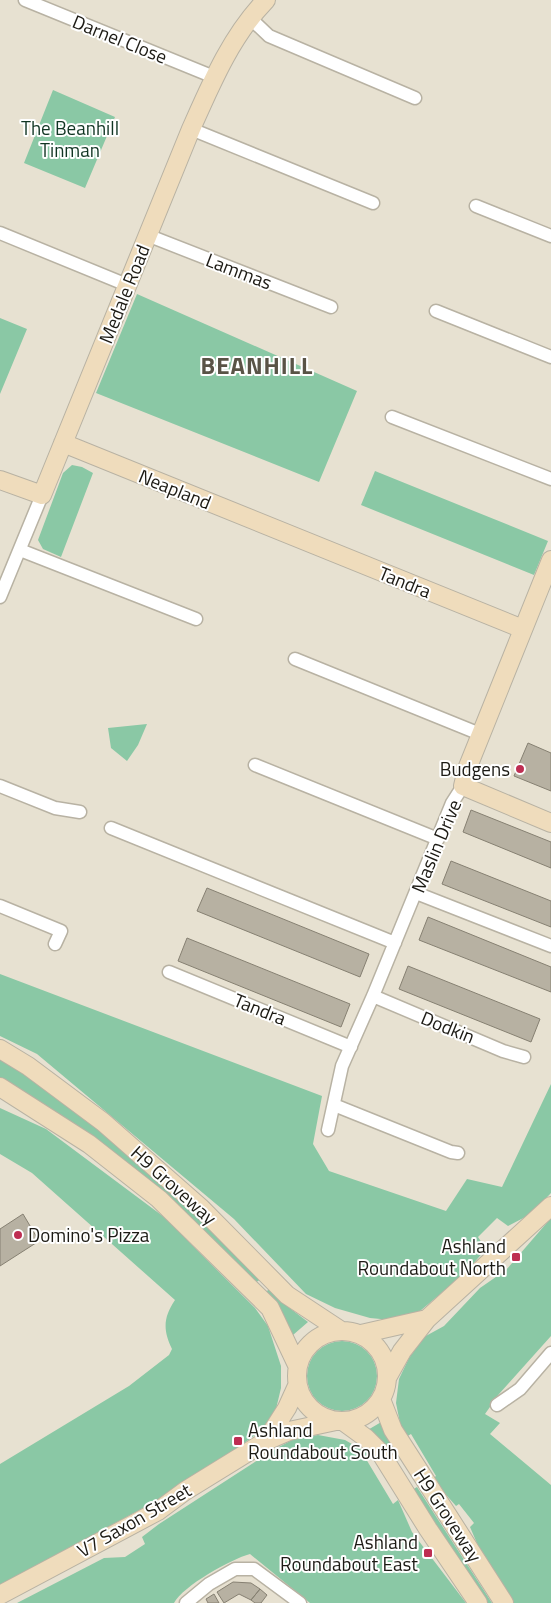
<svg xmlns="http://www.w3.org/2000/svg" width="551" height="1603" viewBox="0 0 551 1603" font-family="'Titillium Web',sans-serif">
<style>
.green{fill:#8ac8a5}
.building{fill:#b7b1a2;stroke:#868072}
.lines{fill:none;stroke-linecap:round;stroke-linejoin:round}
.street-casing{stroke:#b8b2a3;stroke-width:15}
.secondary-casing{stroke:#b8b2a3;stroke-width:20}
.street{stroke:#fff;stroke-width:12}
.secondary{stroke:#efdcbc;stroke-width:18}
.poi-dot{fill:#be2e52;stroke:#fff;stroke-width:2}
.labels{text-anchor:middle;stroke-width:4;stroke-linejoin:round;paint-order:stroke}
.street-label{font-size:19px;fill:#1c1a14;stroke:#fff}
.park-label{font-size:19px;fill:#113523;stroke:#fff}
.poi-label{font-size:19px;fill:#1c1a14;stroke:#fff;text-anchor:end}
.district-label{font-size:24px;font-weight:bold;letter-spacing:1px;fill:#595346;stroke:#fff}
</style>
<rect width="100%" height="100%" fill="#e7e1d1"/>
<path class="green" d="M53 90 115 117 85 188 24 163Z
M137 294 357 391 319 482 96 393Z
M0 318 27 329 0 394Z
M72 465 82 467 93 473 61 557 43 549 38 540 63 473Z
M375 471 548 541 534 575 361 505Z
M147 724 138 745 127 761 111 748 108 728Z
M0 974 322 1096 313 1144 329 1171 446 1211 467 1179 502 1187 551 1084V1193L531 1214 508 1226 497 1218 478 1237 486 1249 464 1274 420 1311 391 1320 370 1318 335 1308 306 1294 234 1219 37 1054 0 1036Z
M0 1059C99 1116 180 1199 261 1279L255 1283 0 1079Z
M0 1108 46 1129 164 1217 255 1308 268 1326 281 1366V1388L276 1409 265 1428 184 1486 0 1585V1464L129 1386 169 1355 172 1349C163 1330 163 1318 175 1300L32 1173 0 1154Z
M551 1218V1336L499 1394 485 1414 500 1423 490 1434 551 1485V1603H513L485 1562 470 1527 474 1523 459 1504 456 1506 432 1479 436 1476 411 1434 406 1437 400 1423 396 1403 399 1379 409 1358 424 1337 444 1326 480 1288 506 1270Z
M270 1288 287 1306 308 1322 293 1335 282 1312 265 1293Z
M307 1376a35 35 0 1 1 70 0a35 35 0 1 1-70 0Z
M383 1421 392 1443 384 1448 366 1431Z
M318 1435 345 1440 371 1455 366 1459 393 1504 398 1500 412 1532 466 1603H310L250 1554C231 1559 183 1586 174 1603H17L104 1558 125 1557 145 1544 142 1537 159 1524 275 1449 294 1439Z
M417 1487 492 1603H485L412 1490Z"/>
<path class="building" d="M528 743 551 753V791L514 776Z
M471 810 551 842V868L463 832Z
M451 861 551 901V927L442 884Z
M207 888 369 954 360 977 197 911Z
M428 917 551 967V992L419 940Z
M187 938 350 1004 341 1027 178 961Z
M408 966 540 1019 531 1042 399 989Z
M23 1214 39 1241 0 1266V1229Z
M233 1582 251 1583 260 1589 251 1600 239 1594 224 1603 217 1592Z
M260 1589 267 1595 261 1603H255L251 1600Z
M214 1594 219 1603H208L206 1599Z"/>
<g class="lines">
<g class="street-casing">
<path id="street" d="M25 0 214 77
M249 17 269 36 415 98
M191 129 373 203
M476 206 551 236
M0 233 127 285
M147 235 331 307
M436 311 551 357
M392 417 551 479
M20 550 196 619
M0 597 42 495
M295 659 480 734
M255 765 438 839
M0 786 55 808 80 812
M111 828 395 943
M416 893 551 946
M0 906 61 931 55 944
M169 972 351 1047
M373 996 503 1051 524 1057
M334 1105 451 1152 458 1153
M328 1130 342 1066 373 996 452 803 463 786
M497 1405 520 1389 551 1353
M186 1603 209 1584 235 1569H254L300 1603"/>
</g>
<g class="secondary-casing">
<path id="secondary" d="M63 443 523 629
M0 480 42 495 191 129C211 84 231 36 266 0
M551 560 467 769 463 786 551 823
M0 1049 28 1066 103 1122 201 1208 287 1295 340 1330
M0 1087 89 1144 159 1199 270 1308 297 1365
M297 1376a45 45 0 1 1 90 0a45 45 0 1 1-90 0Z
M361 1334 427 1319
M388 1376 402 1351 427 1319 551 1206
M381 1399 393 1430 504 1603
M344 1422 366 1438 380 1452 428 1529 478 1603
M266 1441 287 1408 297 1386
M0 1595 158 1511 185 1491 266 1441 289 1431 336 1421"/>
</g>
<use href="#street" class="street"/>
<use href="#secondary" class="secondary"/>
</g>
<g class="poi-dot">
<circle cx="520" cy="769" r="5"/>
<circle cx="18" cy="1235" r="5"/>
<rect x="511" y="1252" width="10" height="10" rx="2.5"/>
<rect x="233" y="1436" width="10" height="10" rx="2.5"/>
<rect x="423" y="1548" width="10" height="10" rx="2.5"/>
</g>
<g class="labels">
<g class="street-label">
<text transform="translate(120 39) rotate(22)" y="7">Darnel Close</text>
<text transform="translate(239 271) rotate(21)" y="7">Lammas</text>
<text transform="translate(124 294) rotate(-68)" y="7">Medale Road</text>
<text transform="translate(175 489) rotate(22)" y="7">Neapland</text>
<text transform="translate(405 582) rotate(22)" y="7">Tandra</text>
<text transform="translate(436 846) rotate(-67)" y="7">Maslin Drive</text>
<text transform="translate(260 1009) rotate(22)" y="7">Tandra</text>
<text transform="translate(448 1027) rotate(22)" y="7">Dodkin</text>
<text transform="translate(174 1185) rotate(42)" y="7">H9 Groveway</text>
<text transform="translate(448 1515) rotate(57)" y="7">H9 Groveway</text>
<text transform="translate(134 1520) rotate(-30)" y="7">V7 Saxon Street</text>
</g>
<g class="park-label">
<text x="70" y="135">The Beanhill<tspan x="70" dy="22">Tinman</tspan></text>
</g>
<g class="poi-label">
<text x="510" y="776">Budgens</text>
<text x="28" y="1242" text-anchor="start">Domino's Pizza</text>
<text x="506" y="1253">Ashland<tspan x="506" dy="22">Roundabout North</tspan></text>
<text x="248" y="1437" text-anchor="start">Ashland<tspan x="248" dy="22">Roundabout South</tspan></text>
<text x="418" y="1549">Ashland<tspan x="418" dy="22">Roundabout East</tspan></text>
</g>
<g class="district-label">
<text x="257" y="374">BEANHILL</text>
</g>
</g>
</svg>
